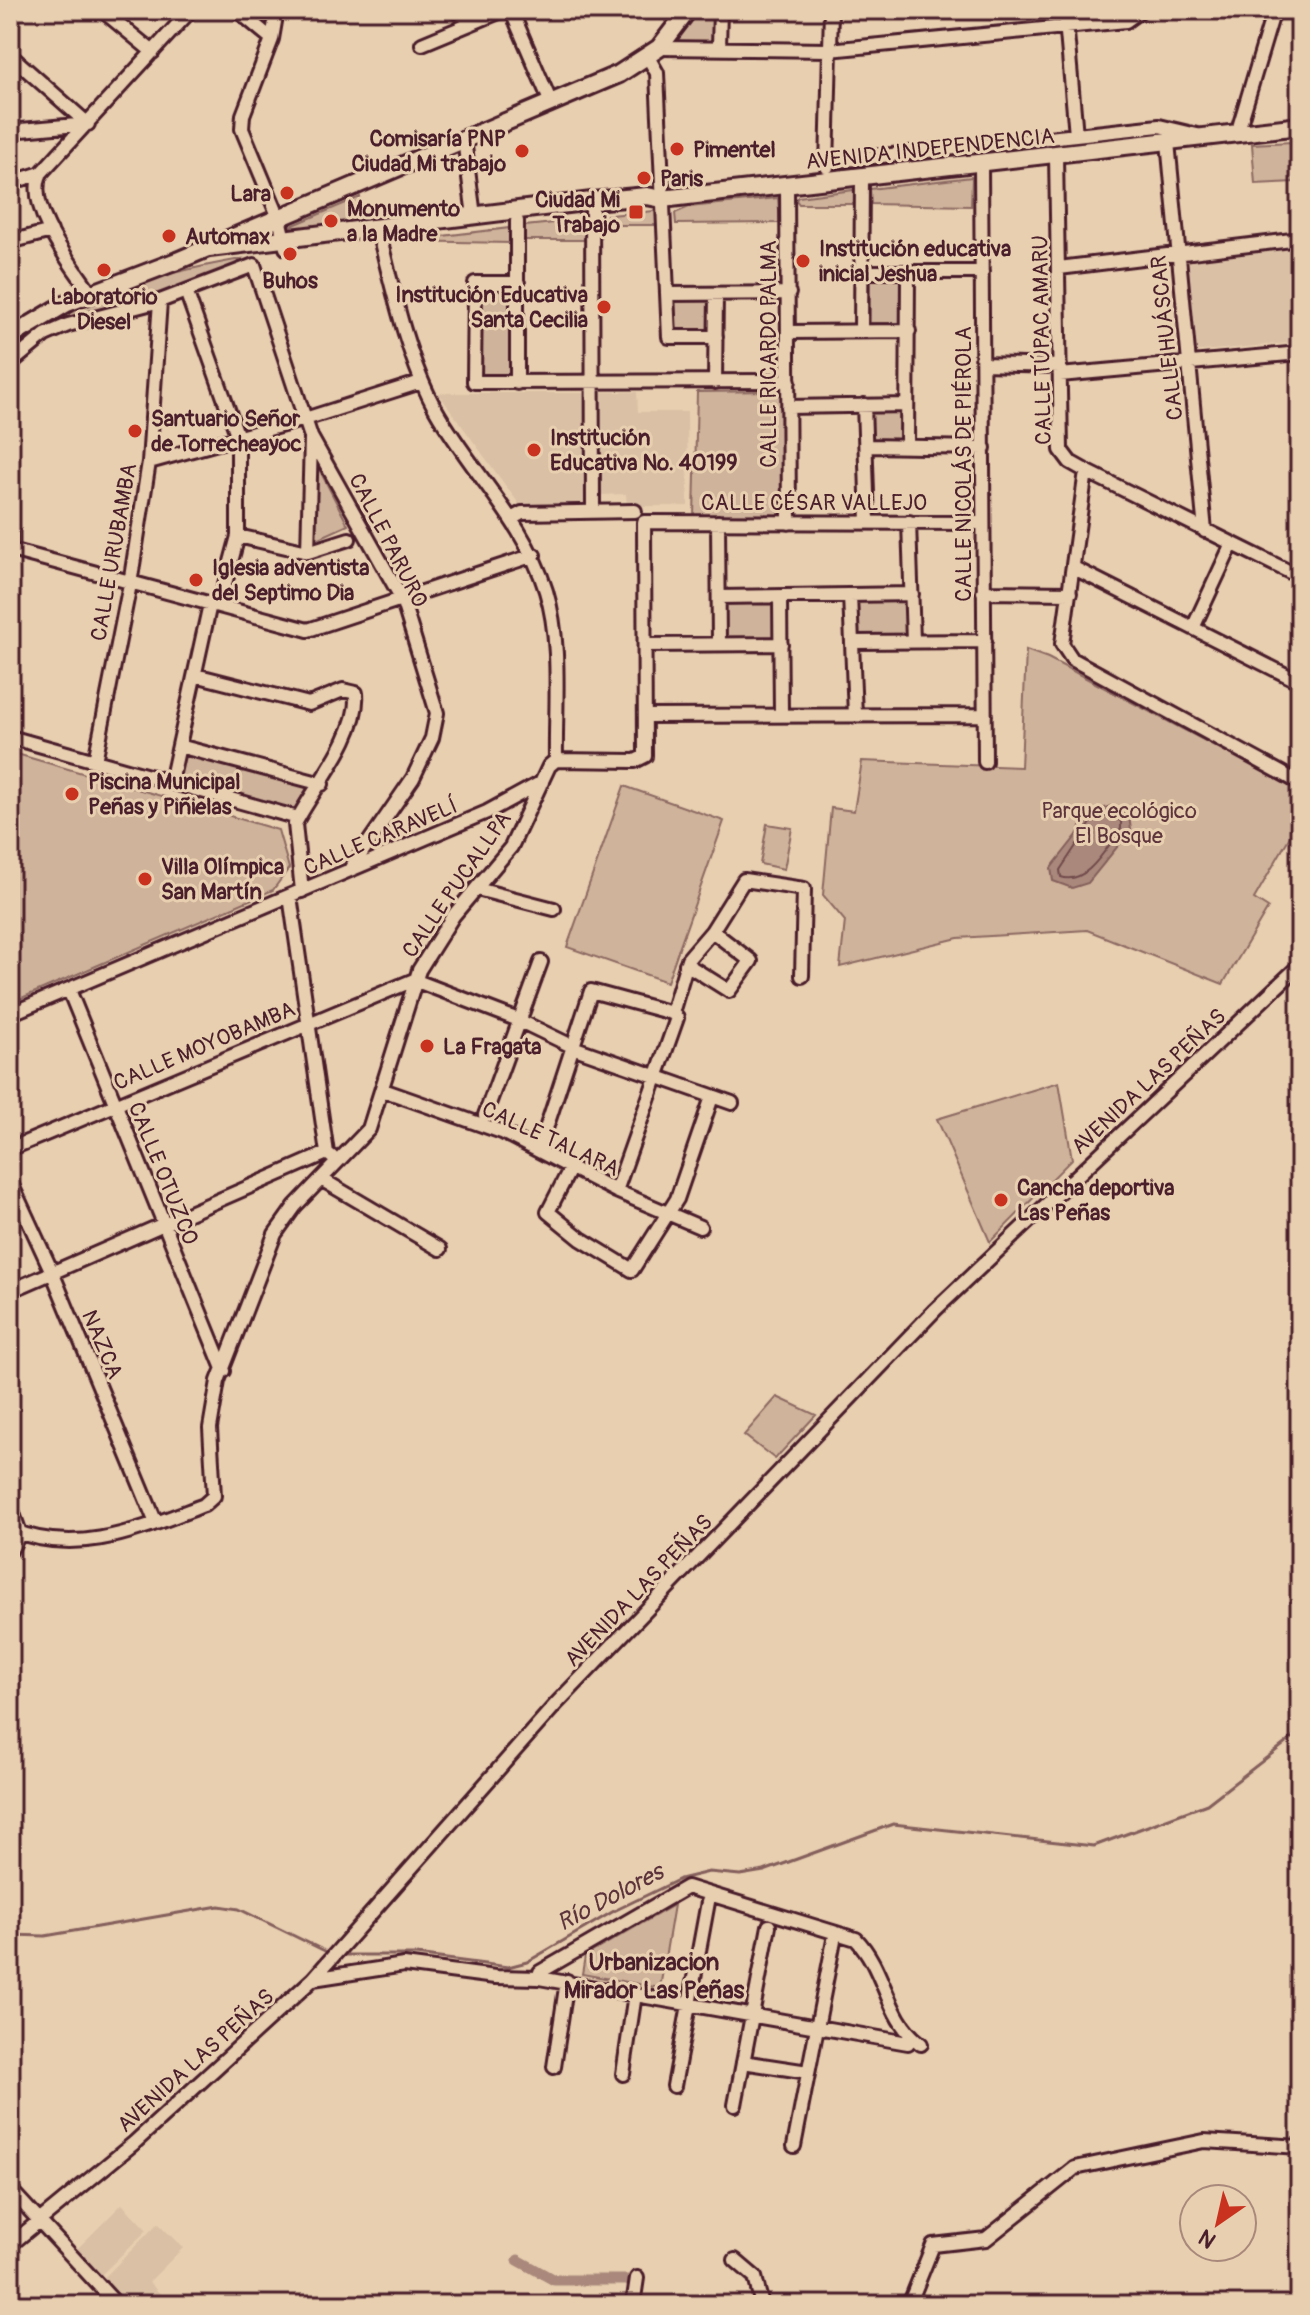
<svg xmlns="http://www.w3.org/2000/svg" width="1310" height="2315" viewBox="0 0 1310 2315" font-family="Pangolin,sans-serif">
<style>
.built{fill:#dac0a5}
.green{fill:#cfb39a;stroke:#8c6962;stroke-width:2}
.water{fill:#aa897b;stroke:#845f5b;stroke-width:2}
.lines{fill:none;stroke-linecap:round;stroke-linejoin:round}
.shore{stroke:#70494b;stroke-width:2}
.stream{stroke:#845f5b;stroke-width:3}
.canal{stroke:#aa897b;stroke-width:11}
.minor-casing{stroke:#4a1f2b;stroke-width:18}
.major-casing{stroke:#4a1f2b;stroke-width:22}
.minor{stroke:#e8cfb0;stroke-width:12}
.major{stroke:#e8cfb0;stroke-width:16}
.poi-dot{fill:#c8321e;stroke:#e8cfb0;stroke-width:3}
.labels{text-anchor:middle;stroke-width:6;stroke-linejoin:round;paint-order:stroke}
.poi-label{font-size:22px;font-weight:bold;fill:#4a1f2b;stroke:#e8cfb0;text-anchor:start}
.street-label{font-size:22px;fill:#4a1f2b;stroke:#e8cfb0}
.park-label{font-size:22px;fill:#5e353c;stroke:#e8cfb0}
.water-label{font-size:24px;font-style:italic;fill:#5d343b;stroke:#e8cfb0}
.neighbourhood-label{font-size:24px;font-weight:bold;fill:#4a1f2b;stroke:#e8cfb0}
</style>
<rect width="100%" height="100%" fill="#e8cfb0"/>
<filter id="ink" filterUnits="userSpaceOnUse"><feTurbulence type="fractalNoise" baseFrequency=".0125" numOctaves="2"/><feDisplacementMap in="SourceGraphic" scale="16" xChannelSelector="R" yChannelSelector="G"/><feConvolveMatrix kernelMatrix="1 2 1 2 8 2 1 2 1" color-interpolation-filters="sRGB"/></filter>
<g filter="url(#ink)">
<path class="built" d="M1299 243 1300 342 1192 352 1186 262Z
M600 392H637L638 412H687L688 506H627L626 494 600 495Z
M438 393H586L589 508H522Z
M122 2204 147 2230 100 2276 75 2251Z
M158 2223 183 2248 149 2282 161 2295 151 2305H143L119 2296 102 2280Z"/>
<path class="green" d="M694 10H715V42L672 44Z
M1150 134V138L997 154V150Z
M1292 142 1294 182 1255 184 1252 144Z
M983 152 984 155 853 168V165Z
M972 177 971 206 871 204 870 189Z
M854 190V204H799L796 200 798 197Z
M360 197 362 222 289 230V227Z
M778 198 780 223 676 224 675 213 689 207Z
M665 210V225H601L600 216Z
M583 220 585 240H525V226Z
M510 228V243L400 241Z
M241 259 235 264 237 271 68 324 10 361V350C58 297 172 271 241 259Z
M870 279H900L901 323H870Z
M479 286 510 287 511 377H478Z
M674 299H711V331H675Z
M782 391 783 517H694L697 392Z
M902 411 901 443 872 442V412Z
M316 463 348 525 313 541Z
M774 599 776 635 770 640H726L722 634 721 604 726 600Z
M908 600 909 637H855V601Z
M1026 650 1048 658 1300 791V819L1254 899 1268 908 1223 984 1087 930 958 938 840 967 845 921 823 895 831 808 854 811 862 761 1021 767Z
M10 752 278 830 289 868 273 890 10 1003Z
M183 753 317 785 297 811 177 780Z
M624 786 724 821 667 982 567 947Z
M767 824 792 828 784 869 760 864Z
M1059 1082 1072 1159 990 1242 937 1119Z
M777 1397 816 1415 775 1459 744 1435Z
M674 1905 660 1988 582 1974 585 1956Z"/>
<path class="water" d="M1111 806 1129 816 1131 830 1088 883 1072 888 1053 881 1051 868 1077 835 1088 813Z"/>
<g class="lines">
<path class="shore" d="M1110 815 1121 821V829C1107 846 1087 886 1061 877L1060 870 1093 820Z"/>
<path class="stream" d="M10 1935 45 1936 219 1906 239 1909 329 1953
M340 1955H416L508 1967 527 1962 614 1911 680 1879 709 1872 740 1875 764 1871 893 1824 1094 1846 1207 1804 1300 1732"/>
<path class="canal" d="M518 2260 554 2280H632"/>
<g class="minor-casing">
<path id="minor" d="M102 10 153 52
M237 10 272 39
M277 10 272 39 243 115 242 129 279 218 286 248
M453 10 475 22
M511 10 551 103
M1065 10 1076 135
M422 44 504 10
M719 47 720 10
M659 48 829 50 1126 21 1141 10
M10 55 88 124
M648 57 657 73 669 337H716
M10 131 88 124
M1237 134 1274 10
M464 139 474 216
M1168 142 1205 531
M1056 156 1061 450 1070 462 1086 471 1300 577
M827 162 1159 126 1197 135
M981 165 985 762
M827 167 831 10
M10 183 41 173
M787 186 789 523
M592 201 593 510
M10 242 51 231
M1059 268 1300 239
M862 272H982
M518 283H475L474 382 789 381
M186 291 238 437V536L219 606
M91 293C72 265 24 206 41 173L191 10
M668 294 789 293
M861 331 862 178
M789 332 909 331
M10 364 45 335 68 325 160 301 254 265 311 437 402 599 437 713 432 738 413 778 351 868
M983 364 1060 366
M1060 375 1300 353
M715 382 716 294
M517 383V221
M864 405 868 522
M788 407 907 405
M866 446 984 448
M907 447 908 272
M149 462 305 419 421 382
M1086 471 1062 644 1072 659 1300 783
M10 494V555
M511 519 522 513 635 511
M718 522 719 644
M909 522 913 641
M238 536 308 552 349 539
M11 550 308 630 534 555
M308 552 311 439
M1074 568 1300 682
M983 592 1070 593
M850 595 855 715
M719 597 912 594
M780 597 781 714
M1193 628 1232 544
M853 642 985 641
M647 645 781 644
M195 675 309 704 343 690 356 693C360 735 313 788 295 824L302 891
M645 716 985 715
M10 737 298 818
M179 746 322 784
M556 760 635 761 645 756 644 522 983 523
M95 761 130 584 149 462 160 301
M171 782 210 604
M477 889 554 909
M290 896 327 1153 332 1157
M686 964 729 991 751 961 712 931
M414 980 516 1019 578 1049 732 1103
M69 990 224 1371
M672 1013 688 959 712 931 744 880 804 889 802 976
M10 1014 487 812 542 782
M383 1090 502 1132 616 1191 700 1227
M485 1115 541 962
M10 1149 414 980
M539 1150 591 991 672 1013 677 1018 616 1191
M571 1167 548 1212 581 1239 632 1270 677 1199 712 1097
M321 1179 440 1249
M10 1181 52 1272 156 1523
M10 1291 327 1153
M10 1505 20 1533 10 1551
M10 1529C77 1558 140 1529 204 1505L214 1496 210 1428 218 1381 275 1234 295 1206 369 1129 419 970 453 916 511 847 549 766 556 760C555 706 562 643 546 591 525 522 471 472 436 410 408 362 391 282 377 226
M539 1978 540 1972 687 1887 856 1939C886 1970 886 2019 921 2044
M313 1979 404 1965 495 1977 539 1978 908 2043
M743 2062 808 2072
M554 2067 567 1981
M623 2074 635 1994
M674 2086 708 1902
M735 2105 769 1926
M794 2146 834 1940
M10 2189 117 2305
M10 2245 134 2143 313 1979 556 1704 935 1310 1300 965
M735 2260 755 2277 762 2305
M633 2305 637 2278
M909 2305 933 2245 986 2239 1075 2168 1204 2141 1300 2147"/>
</g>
<g class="major-casing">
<path id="major" d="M209 248 592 201 647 196 662 199 1300 126
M10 337 67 303 177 261 619 74 659 48 688 10"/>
</g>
<use href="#minor" class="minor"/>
<use href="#major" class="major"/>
</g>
</g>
<g class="poi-dot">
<circle cx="677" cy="149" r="8"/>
<circle cx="522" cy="151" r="8"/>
<circle cx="644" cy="178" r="8"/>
<circle cx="287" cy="193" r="8"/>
<rect x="628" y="204" width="16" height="16" rx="4"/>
<circle cx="331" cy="221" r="8"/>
<circle cx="169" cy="236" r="8"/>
<circle cx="290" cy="254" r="8"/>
<circle cx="803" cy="261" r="8"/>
<circle cx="104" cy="270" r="8"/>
<circle cx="604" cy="307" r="8"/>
<circle cx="135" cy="431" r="8"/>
<circle cx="534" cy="450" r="8"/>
<circle cx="196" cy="580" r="8"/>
<circle cx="72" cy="794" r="8"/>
<circle cx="145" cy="879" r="8"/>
<circle cx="427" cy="1046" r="8"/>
<circle cx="1001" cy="1200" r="8"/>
</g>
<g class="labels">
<g class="poi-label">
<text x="506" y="146" text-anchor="end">Comisaría PNP<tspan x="506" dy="25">Ciudad Mi trabajo</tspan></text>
<text x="693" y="157">Pimentel</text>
<text x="660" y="186">Paris</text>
<text x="271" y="201" text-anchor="end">Lara</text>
<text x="620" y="207" text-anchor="end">Ciudad Mi<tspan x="620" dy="25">Trabajo</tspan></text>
<text x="347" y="216">Monumento<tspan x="347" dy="25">a la Madre</tspan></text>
<text x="185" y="244">Automax</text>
<text x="819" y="256">Institución educativa<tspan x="819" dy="25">inicial Jeshua</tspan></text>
<text x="290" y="288" text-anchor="middle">Buhos</text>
<text x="588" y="302" text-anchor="end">Institución Educativa<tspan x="588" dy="25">Santa Cecilia</tspan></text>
<text x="104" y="304" text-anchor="middle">Laboratorio<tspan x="104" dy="25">Diesel</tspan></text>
<text x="151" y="426">Santuario Señor<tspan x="151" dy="25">de Torrecheayoc</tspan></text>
<text x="550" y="445">Institución<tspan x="550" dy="25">Educativa No. 40199</tspan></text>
<text x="212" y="575">Iglesia adventista<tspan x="212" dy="25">del Septimo Dia</tspan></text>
<text x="88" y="789">Piscina Municipal<tspan x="88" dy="25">Peñas y Piñielas</tspan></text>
<text x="161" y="874">Villa Olímpica<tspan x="161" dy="25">San Martín</tspan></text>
<text x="443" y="1054">La Fragata</text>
<text x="1017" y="1195">Cancha deportiva<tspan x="1017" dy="25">Las Peñas</tspan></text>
</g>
<g class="street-label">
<text transform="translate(930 148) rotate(-6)" y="8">AVENIDA INDEPENDENCIA</text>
<text transform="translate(1166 338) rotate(-96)" y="8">CALLE HUÁSCAR</text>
<text transform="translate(1041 340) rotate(-91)" y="8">CALLE TÚPAC AMARU</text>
<text transform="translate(768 354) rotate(-90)" y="8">CALLE RICARDO PALMA</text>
<text transform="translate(963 464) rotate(-90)" y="8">CALLE NICOLÁS DE PIÉROLA</text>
<text x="814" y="510">CALLE CÉSAR VALLEJO</text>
<text transform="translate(389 540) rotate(63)" y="8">CALLE PARURO</text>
<text transform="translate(113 552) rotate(-80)" y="8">CALLE URUBAMBA</text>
<text transform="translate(380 836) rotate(-23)" y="8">CALLE CARAVELÍ</text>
<text transform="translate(456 884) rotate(-55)" y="8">CALLE PUCALLPA</text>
<text transform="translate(204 1045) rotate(-23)" y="8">CALLE MOYOBAMBA</text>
<text transform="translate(1148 1081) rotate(-43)" y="8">AVENIDA LAS PEÑAS</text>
<text transform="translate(551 1138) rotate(25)" y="8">CALLE TALARA</text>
<text transform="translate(164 1173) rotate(68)" y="8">CALLE OTUZCO</text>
<text transform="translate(103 1344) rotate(67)" y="8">NAZCA</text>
<text transform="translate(638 1590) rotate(-46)" y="8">AVENIDA LAS PEÑAS</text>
<text transform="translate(195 2060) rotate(-42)" y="8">AVENIDA LAS PEÑAS</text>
</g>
<g class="park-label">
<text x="1119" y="818">Parque ecológico<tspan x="1119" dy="25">El Bosque</tspan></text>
</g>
<g class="water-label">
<text transform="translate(610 1897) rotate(-28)" y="8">Río Dolores</text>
</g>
<g class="neighbourhood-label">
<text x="654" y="1970">Urbanizacion<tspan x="654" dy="28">Mirador Las Peñas</tspan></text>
</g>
</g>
<rect width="1310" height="2315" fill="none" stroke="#e8cfb0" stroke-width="40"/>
<rect x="20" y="20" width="1270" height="2275" fill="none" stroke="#4a1f2b" stroke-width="3" filter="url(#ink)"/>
<g transform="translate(1218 2223) rotate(214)"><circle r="38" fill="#e8cfb0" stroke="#a9897b" stroke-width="2"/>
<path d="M0-6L14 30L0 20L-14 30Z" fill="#c8321e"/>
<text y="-12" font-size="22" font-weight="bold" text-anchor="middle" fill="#4a1f2b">N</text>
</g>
</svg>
